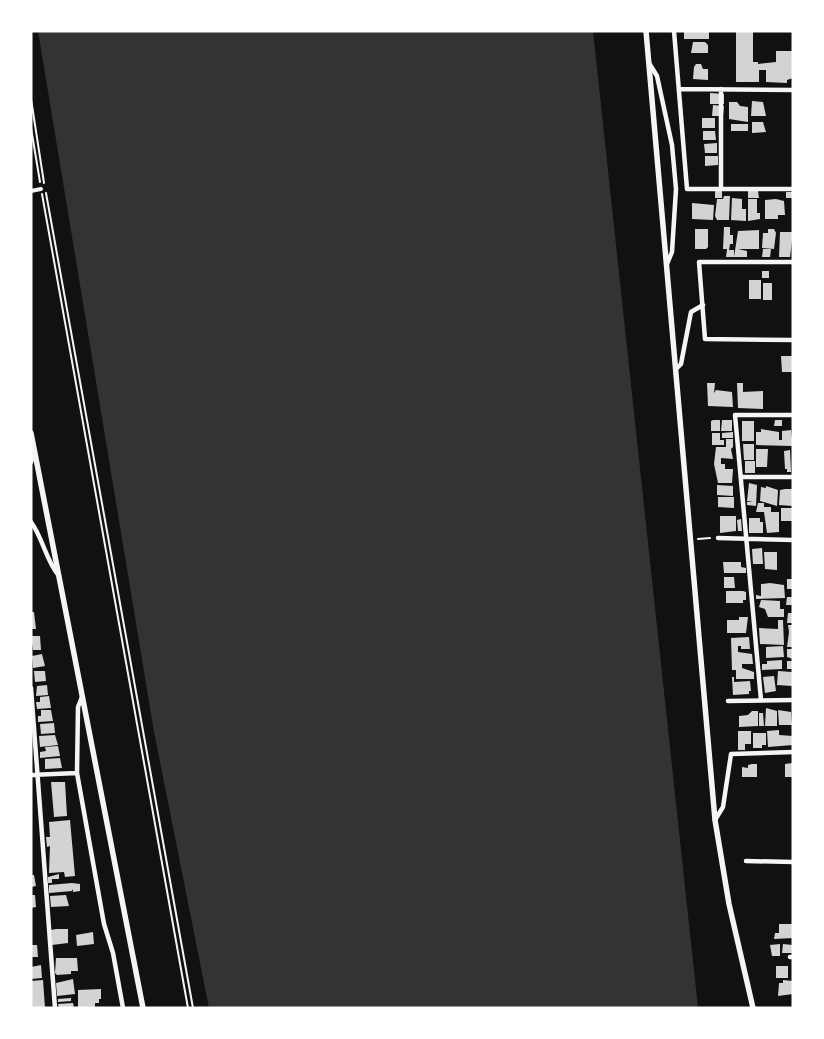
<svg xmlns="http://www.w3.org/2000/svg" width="824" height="1039" viewBox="0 0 824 1039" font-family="'DejaVu Sans',sans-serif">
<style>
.water{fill:#333}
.building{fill:#d3d3d3}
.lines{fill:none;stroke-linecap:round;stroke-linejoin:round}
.path{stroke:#f5f5f5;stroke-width:2}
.pedestrian{stroke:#f5f5f5;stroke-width:4}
.minor{stroke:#f5f5f5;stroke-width:4.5}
.tertiary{stroke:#f5f5f5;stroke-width:5.5}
</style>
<rect width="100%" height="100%" fill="#111"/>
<path class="water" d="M38 31H593L698 1008H209L154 732Z"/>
<path class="building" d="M684 31H709V39H684Z
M736 31H753V62H758V64L776 62V51H793V78L787 80V83L766 82V70H759V82H736Z
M693 42H705L708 45V53H691Z
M696 64H701L703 69H708V80L693 79 694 67Z
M710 93 724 94V104H710Z
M752 101 763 102 766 116H751Z
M729 102H737L740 106 748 107V122L729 119Z
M713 105 724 106 723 116H712Z
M702 118H715V128H702Z
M752 122H763L766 132 752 133Z
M731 124H748V131H731Z
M703 131H715L716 140H703Z
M717 143V153H705L704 144Z
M705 156H718V165L705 166Z
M715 191H722V198H715Z
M748 191H758L759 198H748Z
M786 192H793V198H786Z
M724 196H730L729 220H717L715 216 717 199H723Z
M732 198 742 199V209H746V221L731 220Z
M748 199H757V213H760V219L748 221Z
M776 199 784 201 785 215H778V219H765V200Z
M692 203 714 205 713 220 692 219Z
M724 227H730V235H733V244H730L729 250H734V257H726L727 249H723Z
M695 229H708V247L706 249H695Z
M768 229H774L776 233 774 249 762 248 763 233H768Z
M759 230V249H738L747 251V257H734L738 231Z
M780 232H793L790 257H779Z
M763 249H771L770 257H762Z
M762 271H769V278H762Z
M749 280H761V299H749Z
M763 283H772V300H763Z
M781 356H793V372H782Z
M707 383H715L714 393 716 390 732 392 733 407 708 406Z
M737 383H743V392L763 391V409L738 408Z
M713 420H720V431H711V421Z
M722 420H732V431H721Z
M775 420H782V426H774Z
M742 421H754V441H742Z
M761 429 779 432V440H782V431L791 430 793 446 756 445V432H761Z
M733 432V438H722V433Z
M712 433H720V440H724V445H712Z
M726 439H733V447L731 449 733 459 721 458V464H725V469H733L732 483H718L714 464 716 447H726Z
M743 444H754V460H744Z
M756 449H768L767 467H756Z
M790 450 791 472H787V469H785L784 451Z
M745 461H755V473H745Z
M749 483 757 485 756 506 747 505V502H753L747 501Z
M717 485 733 486V496L717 495Z
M766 486 778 490 777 506 760 501 761 487 766 488Z
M785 489H793V506L779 505 780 490Z
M718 497H734V508L718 507Z
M758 503H764V507H771V512H779V532L767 533 764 512H756Z
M781 508H793V521H781Z
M720 516H736V531L720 533Z
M749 518H760V522H763V533H749Z
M741 519 742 531H738L737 520Z
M762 548 763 564H753L752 549Z
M764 552H777V570L765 569Z
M723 562H741V567L746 568V573H724Z
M724 577H734L735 588H724Z
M787 579H793V589H787Z
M770 583 784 585 785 598 756 599V595L761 596V584Z
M726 591H743L746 592V600H743V603H726Z
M787 597H793V605H786Z
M761 600 780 601V609H784V617H768L765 609 759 607Z
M31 612H34L36 629H31Z
M788 613H793V623H787Z
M739 617H748L746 633H727V620H739Z
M778 620H783L784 645 760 644 759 628 778 629Z
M788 625H793V647H787L789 632Z
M31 636H40L41 650H33Z
M749 637 750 649H741V646H738V652L752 654 753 664H742V668L754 672V679H736V670H732L731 638Z
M783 646 784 657 766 658V647Z
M787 649H793V659L787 657Z
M42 654 45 666 33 668 32 656Z
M782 660V669L762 670V664H767V661Z
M787 661H793V669H787Z
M34 671H45L46 681 35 682Z
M778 671 792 672V686L777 685Z
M774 676 776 691 765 693 763 677Z
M732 677H734V682L750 681 751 691H749V694L733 695Z
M47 685 48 695 36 696 37 686Z
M49 696 51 708 37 709 36 702H40V697Z
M766 708 777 711V726H765Z
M41 710H51L53 721 38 722V716H41Z
M778 710 791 712 792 725H779Z
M752 711H758V726L739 727V716L748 715Z
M759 713H763L764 726H759Z
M54 723 55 733 41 734 40 724Z
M779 730V735L793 736V745L768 747 767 731Z
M738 731H751V744H745V750H738Z
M753 733H766V745H762V748H753Z
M55 735 58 745 40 747 39 736Z
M58 746 60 756 40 758V752L46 751 45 747Z
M60 758 62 768 45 769V759Z
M793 763V777H785V764Z
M752 764H757V777H742V767L748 768V765Z
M51 782H65L67 816 54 817Z
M70 820 75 876 65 877 64 872 49 873 50 846 47 847 46 837H50L49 822Z
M59 874V879H52V883H48V877Z
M31 875H34L36 886 31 887Z
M72 883 80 884V891L73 892V889L72 891 49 893V885Z
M31 895H35L36 907 31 908Z
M66 895 69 906 51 907 50 896Z
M779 924H793V938L774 939 775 933H779Z
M56 929H68V943L52 945 51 930Z
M93 932 94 944 77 946 76 935Z
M780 944V956H772L770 945Z
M783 944 793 945V953H782Z
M31 945H37L38 957H31Z
M56 958H77L78 971H71V974L57 975 55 973Z
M41 965 42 978 31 979V967Z
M776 966H788V978H776Z
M73 979 75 994 57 996 56 983Z
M43 980 45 1008H31V981Z
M783 980 793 981V994L778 996 779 983H783Z
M101 989V999H99V1003H95V1008H78V990Z
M71 998V1001L58 1002V999Z
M73 1003 74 1008H59L58 1004Z"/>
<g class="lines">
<path class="path" d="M31 99 44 183
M31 128 40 182
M46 193 193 1008
M42 194 188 1008
M698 539 710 538"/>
<path class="pedestrian" d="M31 191 41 189"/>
<path class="minor" d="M674 31 687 189H793
M649 63 657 76 672 145 676 189 672 252 667 264
M680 89 793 90
M721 89V189
M793 262H699L705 339 793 340
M676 369 681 364 691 312 703 305
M31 462 34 452
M741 477H793
M31 522C43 538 46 561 59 576
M718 538 793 540
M31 688 55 1008
M82 697 78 707 77 773 104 924 113 953 123 1008
M761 700 735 415H793
M728 701 793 700
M31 775 77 773
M715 820 723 807 731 754 793 752
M746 861 793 862
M790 957H793"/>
<path class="tertiary" d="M646 31 715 820 729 904 753 1008
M31 433 143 1008"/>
</g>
<rect width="824" height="1039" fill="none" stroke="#ffffff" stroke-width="65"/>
</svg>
